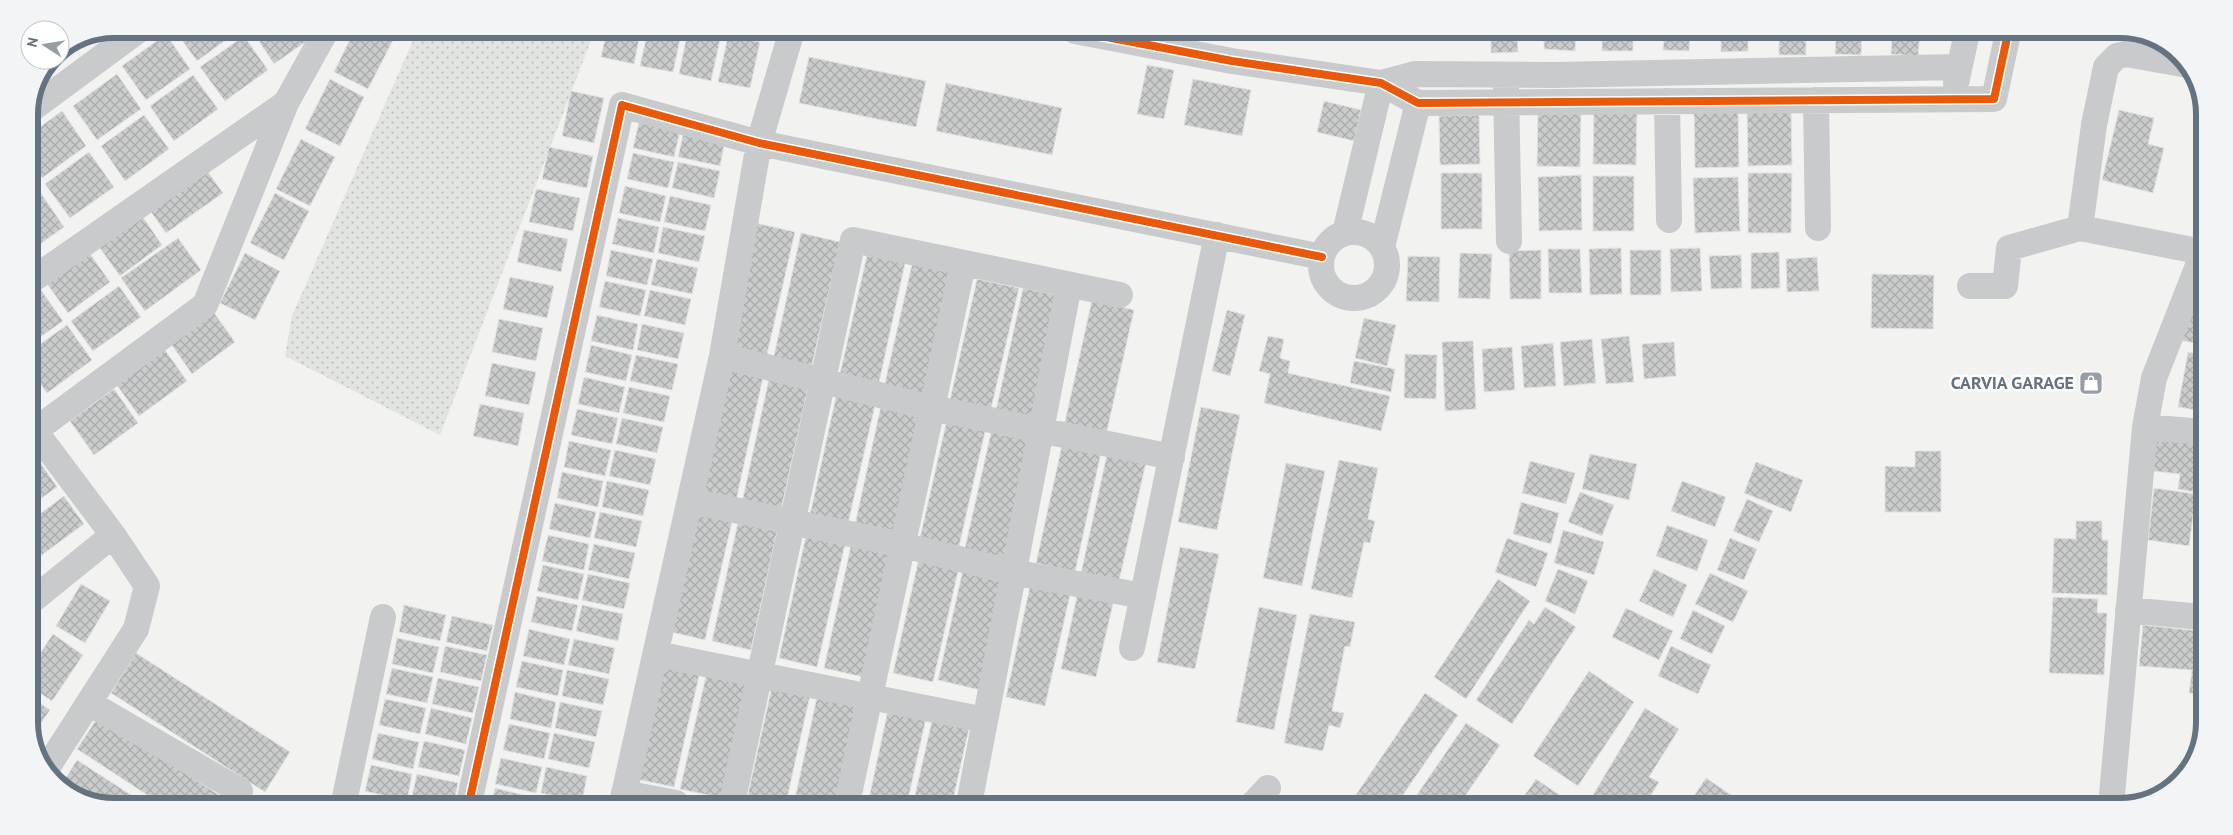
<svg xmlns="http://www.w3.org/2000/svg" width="2233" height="835" viewBox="0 0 2233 835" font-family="'PT Sans',sans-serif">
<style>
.garden{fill:url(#garden-dots)}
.building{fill:url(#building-cross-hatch);stroke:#e2e2e0}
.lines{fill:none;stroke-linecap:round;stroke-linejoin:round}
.minor{stroke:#c8cacb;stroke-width:26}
.cycleway-casing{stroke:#fff;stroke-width:11}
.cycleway{stroke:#e8590c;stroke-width:8}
.labels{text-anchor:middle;stroke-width:5;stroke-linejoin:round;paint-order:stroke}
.poi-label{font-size:18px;font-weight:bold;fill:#64737f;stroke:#fff;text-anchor:end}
.rim{fill:none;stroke:#64737f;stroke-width:6}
</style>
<defs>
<pattern id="garden-dots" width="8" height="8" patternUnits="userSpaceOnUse" patternTransform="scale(1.25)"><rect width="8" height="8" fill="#e2e5df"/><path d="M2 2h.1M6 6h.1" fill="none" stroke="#bbbeba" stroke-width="1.8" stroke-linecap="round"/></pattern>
<pattern id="building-cross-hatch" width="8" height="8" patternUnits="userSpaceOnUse" patternTransform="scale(1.25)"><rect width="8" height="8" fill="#cacccc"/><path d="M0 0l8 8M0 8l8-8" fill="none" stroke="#a8aaab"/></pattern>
</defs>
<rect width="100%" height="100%" fill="#f2f2f1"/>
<path class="garden" d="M418 29 595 30 440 435 285 356 292 316Z"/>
<path class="building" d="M174 29H241L197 61Z
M251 29H316L318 33 274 64Z
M355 29H373L393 40 368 89 334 72Z
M607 30H641L634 64 601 57Z
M648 30H682L673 72 640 66Z
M688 30 721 35 711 81 679 74Z
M740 30H763V35Z
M104 31 86 45 80 36 81 35Z
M1470 32H1517L1518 52 1491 53V36L1470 37Z
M1522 32H1576L1575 51 1544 49V35Z
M1581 32H1633V51H1602V34H1581Z
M1638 32H1690L1689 51 1663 50 1664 37 1637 36Z
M1700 32H1748V51L1721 52V35L1700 36Z
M1758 32 1806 33V55H1779V39H1758Z
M1815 33H1862L1861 55 1835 54 1836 37H1814Z
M1867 33H1920L1918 56 1891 54 1892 39 1867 37Z
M166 34 190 69 146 100 122 66Z
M244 36 268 70 225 101 200 67Z
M728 36 760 42 750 88 718 82Z
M71 42 77 49 43 77 51 60H60V49Z
M809 57 926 81 916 127 799 103Z
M1147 65 1174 70 1164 119 1137 114Z
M117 74 141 109 97 140 73 106Z
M193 75 218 109 174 141 150 106Z
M330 79 364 97 340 146 305 129Z
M1193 79 1251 90 1242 136 1184 125Z
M946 83 1062 108 1052 155 936 131Z
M571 91 604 98 594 143 562 136Z
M1324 101 1361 110 1354 141 1317 132Z
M1594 108 1637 109 1636 165 1593 164Z
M1791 108 1792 165 1748 166 1747 109Z
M1738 110 1739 167 1695 168 1694 111Z
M2119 110 2154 118 2148 144 2164 148 2153 193 2102 180Z
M62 111 86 146 42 178 29 159V135Z
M1538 111H1581L1580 167 1537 166Z
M144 115 169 149 125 181 101 146Z
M1479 115 1480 164 1440 165 1439 116Z
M639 122 680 131 674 157 633 148Z
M684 131 725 140 720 166 678 157Z
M301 139 335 157 310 206 276 189Z
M549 147 593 156 587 188 542 179Z
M89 152 114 187 70 218 45 184Z
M633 153 674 162 668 188 627 179Z
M678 162 720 171 714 198 672 188Z
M205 168 223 193 166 233 149 209Z
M1441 173H1482V229H1441Z
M1748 173H1792L1791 233H1748Z
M29 175 37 186 29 191Z
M1581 175 1582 230 1539 231 1538 177Z
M1593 176H1634V231H1593Z
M1738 177 1740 231 1695 233 1693 178Z
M625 186 666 196 660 222 619 213Z
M536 189 580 198 573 231 529 222Z
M40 192 64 227 29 252V200Z
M275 193 309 211 284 260 250 243Z
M670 196 711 205 705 231 664 222Z
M140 213 162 245 120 276 97 244Z
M618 218 659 227 654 253 612 244Z
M756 223 795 232 766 359 727 351Z
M663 227 705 236 699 262 658 253Z
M524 230 568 239 561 272 517 262Z
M801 233 840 242 811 369 773 360Z
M178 238 201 270 145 311 121 278Z
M1621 248 1622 294 1590 295 1589 249Z
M1700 248 1702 291 1671 292 1670 249Z
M1548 249H1580L1582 293H1549Z
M611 250 653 259 647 285 606 276Z
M1541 250V299H1510L1509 251Z
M1630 250H1661V295H1630Z
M88 251 110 282 68 313 45 281Z
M868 251 906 259 878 387 839 378Z
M1779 252 1780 288 1751 289V253Z
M245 253 280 271 255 320 220 303Z
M1460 253 1492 254 1490 299 1458 298Z
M1741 255 1742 288 1711 289 1709 256Z
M1408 256 1440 257 1439 302 1406 301Z
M1817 257 1819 291 1787 292 1786 259Z
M657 259 698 268 692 294 651 285Z
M913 260 951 269 923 396 884 387Z
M1872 274 1934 275 1933 329 1871 328Z
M510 277 554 286 547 318 503 309Z
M977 279 1019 288 991 409 950 400Z
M605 281 646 290 640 316 599 307Z
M38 286 63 321 29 345V293Z
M119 286 141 317 93 351 71 321Z
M1023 288 1066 297 1039 420 996 410Z
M650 290 691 299 685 325 644 316Z
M1092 300 1134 310 1106 435 1064 426Z
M2185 302 2203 305 2202 344 2178 340Z
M212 310 235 342 192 374 169 341Z
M1227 310 1245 315 1230 376 1212 371Z
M597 315 638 324 633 350 591 341Z
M1364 318 1396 325 1387 366 1355 358Z
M499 319 543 328 536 361 492 352Z
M642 324 684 333 678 359 637 350Z
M67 325 92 360 47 393 29 368V352Z
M1268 336 1284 339 1280 358 1290 361 1288 373 1390 396 1381 431 1264 403 1270 374 1259 371Z
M1629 336 1634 382 1606 384 1601 339Z
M1592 339 1596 383 1564 386 1560 342Z
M1473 341 1476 409 1445 411 1442 342Z
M1674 342 1676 376 1644 379 1642 344Z
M1553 343 1556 386 1524 388 1521 346Z
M591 345 632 355 626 381 585 372Z
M1512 347 1515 390 1484 392 1482 349Z
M165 350 187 381 139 416 116 384Z
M2188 352 2202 355V411L2178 407Z
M1405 354 1437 355 1436 399 1404 398Z
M636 355 678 364 672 390 630 381Z
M1354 361 1395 369 1391 392 1350 383Z
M492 363 536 372 529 405 485 396Z
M725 365 764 373 736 501 697 492Z
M770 374 809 383 781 510 742 502Z
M584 377 625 387 619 413 578 404Z
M629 387 670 396 664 422 623 413Z
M114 389 138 423 94 455 70 421Z
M837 392 876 401 847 528 809 519Z
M882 401 921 410 893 537 854 529Z
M480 404 524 413 518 446 473 436Z
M1201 407 1240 415 1217 530 1178 522Z
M577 409 618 418 612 444 571 435Z
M948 415 987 423 958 551 919 542Z
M622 418 663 427 657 453 616 444Z
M993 424 1032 433 1003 560 964 552Z
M2157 435 2202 441 2201 493 2178 489 2180 474 2152 471Z
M1064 436 1103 444 1075 572 1036 563Z
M569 441 611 450 605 476 564 467Z
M1109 445 1148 454 1119 581 1081 573Z
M615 450 656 459 650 485 609 476Z
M1915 451H1941V512H1885V466L1915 467Z
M1590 454 1637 464 1629 500 1582 489Z
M37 458 57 487 29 507V464Z
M1339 460 1378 468 1368 519 1375 521 1370 543 1364 542 1352 598 1311 589Z
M1530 461 1575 473 1566 504 1522 493Z
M1756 462 1803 480 1791 512 1744 493Z
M1286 463 1325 471 1302 586 1263 578Z
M562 472 603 481 598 507 557 498Z
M607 481 649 490 643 516 602 507Z
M1682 481 1726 497 1715 527 1671 511Z
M2154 488 2196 494 2189 546 2148 540Z
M1580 492 1614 505 1602 536 1568 522Z
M64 496 84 524 39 557 29 542V522Z
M1747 499 1773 511 1759 542 1733 531Z
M2199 501H2201V540L2194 539Z
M1521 502 1559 513 1551 544 1513 534Z
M555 503 596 512 590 538 549 529Z
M695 504 734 513 705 640 667 631Z
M600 512 642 521 636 547 594 538Z
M740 513 779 522 751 650 712 641Z
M2076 521H2102V540H2108L2107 595 2052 593 2054 538 2076 539Z
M1667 525 1708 540 1697 571 1656 556Z
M1563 530 1604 542 1594 575 1554 563Z
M807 531 846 540 817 667 779 658Z
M548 535 589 544 584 570 542 561Z
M1507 538 1548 553 1536 587 1495 572Z
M1730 538 1757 549 1744 580 1717 570Z
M852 541 891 549 863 677 824 668Z
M594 544 635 553 629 579 588 570Z
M1180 547 1219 554 1195 669 1157 662Z
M29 557 35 565 29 569Z
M919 558 959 567 933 682 893 673Z
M543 565 584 574 578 600 537 591Z
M964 565 1006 574 980 690 938 680Z
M1558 569 1588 581 1575 614 1545 601Z
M1654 569 1687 585 1673 617 1639 601Z
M1710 573 1748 591 1733 622 1695 604Z
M588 574 630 583 624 609 582 600Z
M1032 577 1072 586 1045 706 1006 697Z
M1498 579 1530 601 1466 699 1434 677Z
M81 584 110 601 85 643 56 626Z
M1079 587 1115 595 1096 677 1061 669Z
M537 596 578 605 572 631 531 622Z
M2053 597 2098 599 2097 613H2107L2104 675 2049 673Z
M404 605 446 615 440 641 399 632Z
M582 605 623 614 618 641 576 631Z
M1259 607 1297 615 1274 730 1236 722Z
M1545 607 1576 627 1512 724 1476 700 1529 620 1534 624Z
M1626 608 1673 631 1659 660 1612 637Z
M1693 610 1725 626 1712 654 1680 639Z
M1310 614 1355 622 1350 647 1345 646 1332 711 1344 713 1340 728 1329 725 1323 751 1284 743Z
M452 616 493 625 487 651 446 642Z
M2143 625 2200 631V694L2189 693 2192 670 2139 666Z
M529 629 570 639 564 665 523 656Z
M53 634 83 655 52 701 29 686V670Z
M397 638 439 647 433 673 392 664Z
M574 639 615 648 609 674 568 665Z
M445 646 487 655 481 681 440 672Z
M1671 646 1711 665 1698 694 1658 676Z
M136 653 290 752 265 792 111 693Z
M662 658 701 667 674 787 636 779Z
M522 661 563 670 558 696 516 687Z
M708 667 748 676 721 798 680 789Z
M392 668 433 677 427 703 386 694Z
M567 670 609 679 603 705 562 696Z
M1589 671 1634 702 1578 786 1533 756Z
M438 678 479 687 473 713 432 704Z
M773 682 811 691 786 803H746Z
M515 692 556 702 551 728 510 719Z
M818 692 860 701 837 803H794Z
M1425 693 1458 715 1396 805H1354L1351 802Z
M29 696 50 710 32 736 29 727Z
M385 699 426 708 420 734 379 725Z
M560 702 602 711 596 737 555 728Z
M889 705 927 714 907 804 868 803Z
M431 708 472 718 466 744 425 734Z
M1645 708 1679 729 1649 777 1659 782 1645 805H1609L1593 795Z
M933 716 970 724 952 804H913Z
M98 717 230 802H158L77 749Z
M1466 723 1500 745 1459 805H1410Z
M509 724 550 733 544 759 503 750Z
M378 733 419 742 413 769 372 759Z
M554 733 595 742 589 768 548 759Z
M424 741 465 750 459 776 418 767Z
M501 758 542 767 536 793 495 784Z
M77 760 142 802H86L62 784Z
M371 765 412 774 407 801 365 791Z
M546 767 587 776 582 802 541 793Z
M417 774 458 783 454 802H422L411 800Z
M1706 778 1740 801 1738 805H1688Z
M1536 779 1570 802 1568 805H1518Z
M495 788 536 798 535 803H492Z
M364 796 391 802H362Z
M540 798 563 803H539Z"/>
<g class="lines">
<path class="minor" d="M1075 31 1232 61 1381 83 1418 103 1994 99 2008 33
M1956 83 1967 33
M1506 88 1509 241
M1816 100 1818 228
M1667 101 1669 220
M29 111 140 29
M2080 228 2094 125 2106 67 2117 56 2126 54 2188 65
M1321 265a33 33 0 1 1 66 0a33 33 0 1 1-66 0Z
M1345 233 1381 83 1415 74 1553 75 1959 67
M1382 247 1418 103
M29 282 286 103
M1970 286H2005L2009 248 2080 228 2203 252
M722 356 932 408 1172 457
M29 423 113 535 147 586 136 629 45 771
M2145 427 2202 432
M29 435 205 305 286 103 327 29
M691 501 903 545 1012 572 1143 596
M29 603 113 535
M2128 610 2201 617
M1132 648 1217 235
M656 654 985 720
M89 703 240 791
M624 793 676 803
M344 802 383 617
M469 803 622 105 759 143 1322 257
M622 803 722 356 759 143 792 30
M732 803 853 240 1120 295
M847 803 963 264
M969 804 1069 285
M1253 804 1268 788
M2111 806 2145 427 2154 378 2203 253"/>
<g class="cycleway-casing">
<path id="cycleway" d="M1075 31 1232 61 1381 83 1418 103 1994 99 2008 33
M469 803 622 105 759 143 1322 257"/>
</g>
<use href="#cycleway" class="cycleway"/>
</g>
<defs>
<g id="shop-square" transform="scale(1.25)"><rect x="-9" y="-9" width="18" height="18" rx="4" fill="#969fa7" stroke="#fff"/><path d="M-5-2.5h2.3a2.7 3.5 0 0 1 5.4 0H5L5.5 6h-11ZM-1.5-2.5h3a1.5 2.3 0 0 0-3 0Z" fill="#fff"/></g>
</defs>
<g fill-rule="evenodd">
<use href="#shop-square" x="2091" y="383"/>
</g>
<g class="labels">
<g class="poi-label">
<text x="2074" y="389">CARVIA GARAGE</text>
</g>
</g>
<path d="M0 0H2233V835H0ZM114 38H2120A76 76 0 0 1 2196 114V722A76 76 0 0 1 2120 798H114A76 76 0 0 1 38 722V114A76 76 0 0 1 114 38Z" fill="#f3f4f5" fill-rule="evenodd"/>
<path class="rim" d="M114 38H2120A76 76 0 0 1 2196 114V722A76 76 0 0 1 2120 798H114A76 76 0 0 1 38 722V114A76 76 0 0 1 114 38Z"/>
<g transform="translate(45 45) rotate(282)"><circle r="24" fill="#ffffff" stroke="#c1c7cc"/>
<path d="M0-4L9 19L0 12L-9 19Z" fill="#969fa7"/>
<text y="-8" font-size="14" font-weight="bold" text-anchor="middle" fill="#64737f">N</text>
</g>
</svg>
